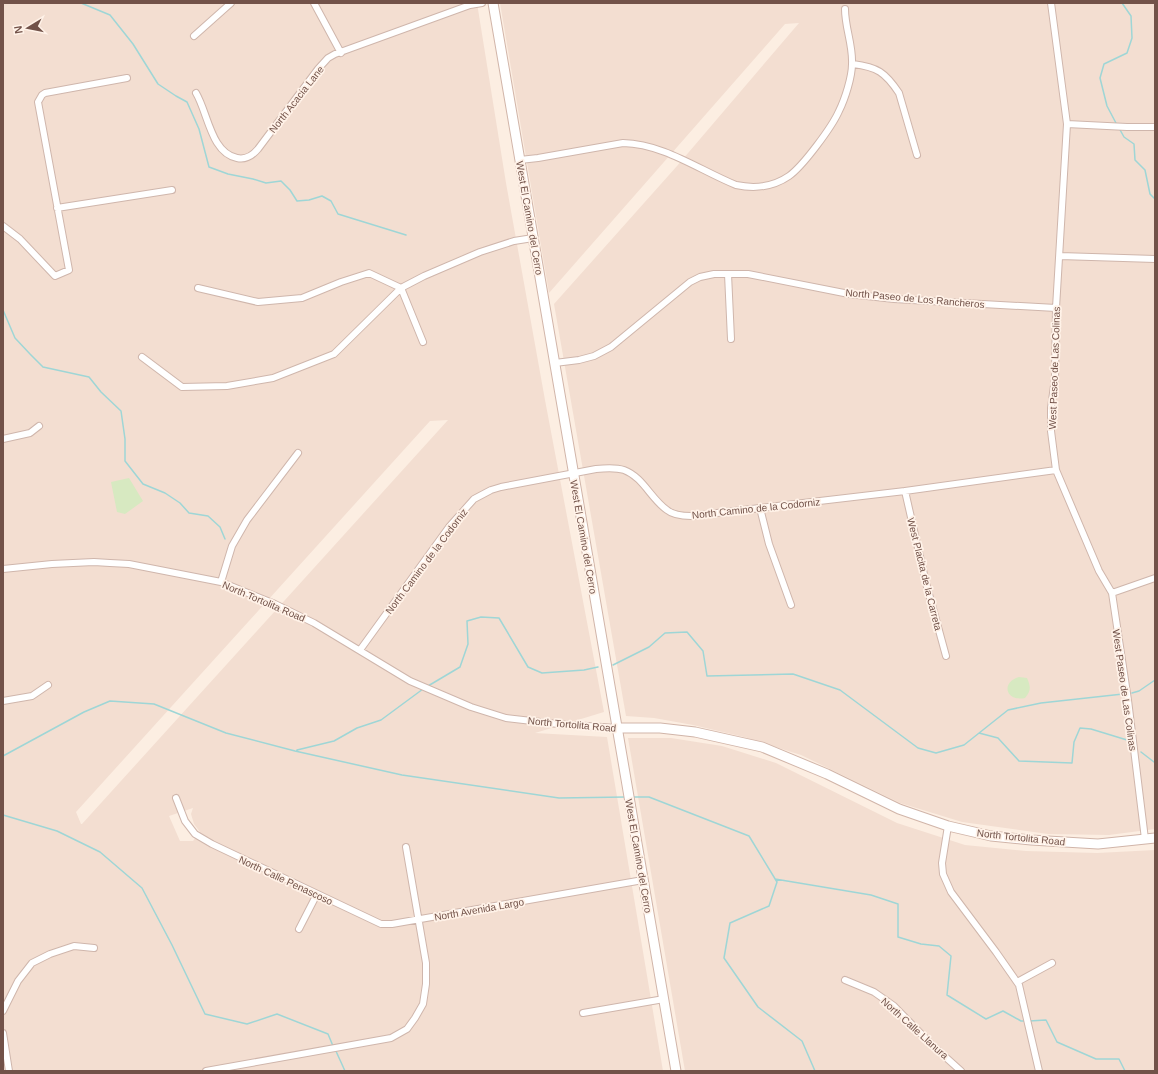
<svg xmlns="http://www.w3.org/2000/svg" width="1158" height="1074" viewBox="0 0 1158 1074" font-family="Helvetica,sans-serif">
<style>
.residential{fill:#f3ded1;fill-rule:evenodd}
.green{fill:#d7e9c1}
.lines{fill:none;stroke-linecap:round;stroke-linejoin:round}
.stream{stroke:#9ed6d6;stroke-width:1.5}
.street-casing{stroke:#cfb6ac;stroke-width:8}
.secondary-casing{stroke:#d1b5a9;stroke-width:11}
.street{stroke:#fff;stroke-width:6}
.secondary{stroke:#fff;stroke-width:9}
.labels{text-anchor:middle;stroke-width:3.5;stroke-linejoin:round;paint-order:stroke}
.street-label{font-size:10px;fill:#725249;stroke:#fff2e8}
</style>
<rect width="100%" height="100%" fill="#fceee2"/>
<path class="residential" d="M3 3H477L506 183 545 400 604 712 535 733 607 737 663 1071H3ZM448 420 82 824H81L76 812 430 421ZM193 808 191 814 194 824 200 832 193 841H180L169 816Z
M500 3H1155V829L1109 835 1048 834 962 822 900 803 801 755 744 737 693 725 654 718 626 716 554 304 677 166 799 23 785 24 549 293Z
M628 738H671L722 746 776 763 897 823 965 845 1026 851 1097 853 1155 850V1071H685Z"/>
<path class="green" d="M129 478 143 501 125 514 117 512 111 482Z
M1019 677 1027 678C1031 687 1031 691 1025 698 1005 702 1001 682 1019 677Z"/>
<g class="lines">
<path class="stream" d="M81 3 110 15 133 44 158 84 176 96 187 102 199 129 209 167 228 174 253 179 266 183 281 181 290 190 297 201 309 200 322 196 331 201 338 214 406 235
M1117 125 1107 106 1100 78 1104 64 1127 53 1132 38 1131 16 1122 3
M1119 128 1124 137 1134 144 1135 160 1145 170 1150 194 1155 199
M3 310 15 338 30 354 43 367 89 377 101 392 121 411 125 439V461L143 484 165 493 180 503 189 513 208 516 220 527 225 539
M613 665 649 647 665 633 687 632 703 651 707 676 793 674 840 690 918 748 936 753 964 745 1008 710 1041 703 1123 694
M428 686 460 667 468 644 467 621 481 617 499 618 528 667 542 673 584 670 598 667
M1132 693 1139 691 1155 680
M979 733 998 738 1019 761 1072 763 1074 742 1080 728 1091 729 1127 740
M297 750 334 741 357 728 381 720 423 689
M1141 752 1154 762 1155 761
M3 756 84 712 110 701 154 704 226 733 295 751 402 775 559 798 626 797
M632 797H649L749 836 777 882 769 906 730 923 724 958 758 1007 802 1041 815 1071
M3 815 57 831 100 852 142 888 172 945 205 1014 247 1024 277 1014 328 1034 333 1046
M775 879 871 895 898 904V937L921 944 939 946 951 956 947 995 986 1019 1003 1011 1021 1021H1025
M1029 1021 1046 1020 1057 1042 1096 1059H1119L1125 1071
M335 1049 345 1071"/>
<g class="street-casing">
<path id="street" d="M314 3 341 53
M1051 3 1067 124 1056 308 1055 378 1051 408V431L1056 470 1099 571 1112 593 1128 700 1145 839
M194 36 231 3
M853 64C877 67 885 72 899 93L917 155
M196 93C208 113 211 153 237 158 246 160 253 155 258 149L318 69 328 58 335 54 470 5 482 3
M1067 124 1127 127H1155
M520 160 538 158 623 143C664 144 699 170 736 185 755 189 773 187 789 176 803 166 832 127 839 111 845 99 852 77 852 64 853 45 845 28 845 9
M57 208 172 190
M3 226 20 239 55 276 69 270 38 102 42 95 45 93 127 78
M1060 256 1155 259
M728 274 731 339
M198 288 258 302 302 298 341 282 369 273 401 288 423 342
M142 357 182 387 227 386 273 378 334 354 401 288 424 276 480 252 514 241 533 238
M555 363 579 360 594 356 611 347 690 282 700 277 714 274H748L849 294 894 299 1056 308
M3 439 30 433 39 426
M905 491 926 583 946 656
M760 508 769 544 791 605
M3 569 52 564 94 562 110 563 129 564 221 582 275 604 314 623 410 681 471 707 506 718 558 724 617 728
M221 582 232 546 247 520 298 453
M1112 593 1155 578
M360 650 449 527 474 499 491 490 501 487 596 469C605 468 615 467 624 470 643 477 651 499 667 510 673 515 684 516 691 516L905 491 1056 470
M3 701 32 696 48 685
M176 798 185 821 195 834 212 844 381 924H392L643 880
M948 826 942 863 943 874 951 892 996 952 1019 985 1039 1071
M299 929 317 894
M845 980 874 992 894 1006 931 1044 961 1071
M1017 982 1052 963
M3 1011 18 981 32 963 50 954 74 946 94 948
M583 1013 664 999
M3 1033 9 1071
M206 1071 391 1038 407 1029 415 1018 423 1004 426 984V963L406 847"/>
</g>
<g class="secondary-casing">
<path id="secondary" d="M493 3 676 1071
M617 728H660L695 732 762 747 827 774 899 809 948 826 991 836 1031 840 1098 844 1155 838"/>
</g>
<use href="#street" class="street"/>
<use href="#secondary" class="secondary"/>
</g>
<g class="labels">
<g class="street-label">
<text transform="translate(296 99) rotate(-52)" y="4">North Acacia Lane</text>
<text transform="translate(530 218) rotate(80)" y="4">West El Camino del Cerro</text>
<text transform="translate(915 298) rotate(5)" y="4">North Paseo de Los Rancheros</text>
<text transform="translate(1054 368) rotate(-88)" y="4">West Paseo de Las Colinas</text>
<text transform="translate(756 508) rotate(-6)" y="4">North Camino de la Codorniz</text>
<text transform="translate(584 537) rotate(80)" y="4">West El Camino del Cerro</text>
<text transform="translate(426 561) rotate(-53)" y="4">North Camino de la Codorniz</text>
<text transform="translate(925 574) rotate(76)" y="4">West Placita de la Carreta</text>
<text transform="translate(264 601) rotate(23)" y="4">North Tortolita Road</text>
<text transform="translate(1125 690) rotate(82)" y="4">West Paseo de Las Colinas</text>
<text transform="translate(572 724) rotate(5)" y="4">North Tortolita Road</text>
<text transform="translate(1021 837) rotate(6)" y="4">North Tortolita Road</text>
<text transform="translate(639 856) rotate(80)" y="4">West El Camino del Cerro</text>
<text transform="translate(286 880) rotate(25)" y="4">North Calle Penascoso</text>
<text transform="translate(479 909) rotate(-10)" y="4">North Avenida Largo</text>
<text transform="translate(915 1028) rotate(42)" y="4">North Calle Llanura</text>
</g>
</g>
<rect width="1158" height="1074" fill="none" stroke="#725249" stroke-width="8"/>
<g transform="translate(28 28) rotate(260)" stroke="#fff2e8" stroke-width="3" paint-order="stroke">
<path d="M0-3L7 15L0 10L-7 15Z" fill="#725249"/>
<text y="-6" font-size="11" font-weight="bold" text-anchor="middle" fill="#725249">N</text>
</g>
</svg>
